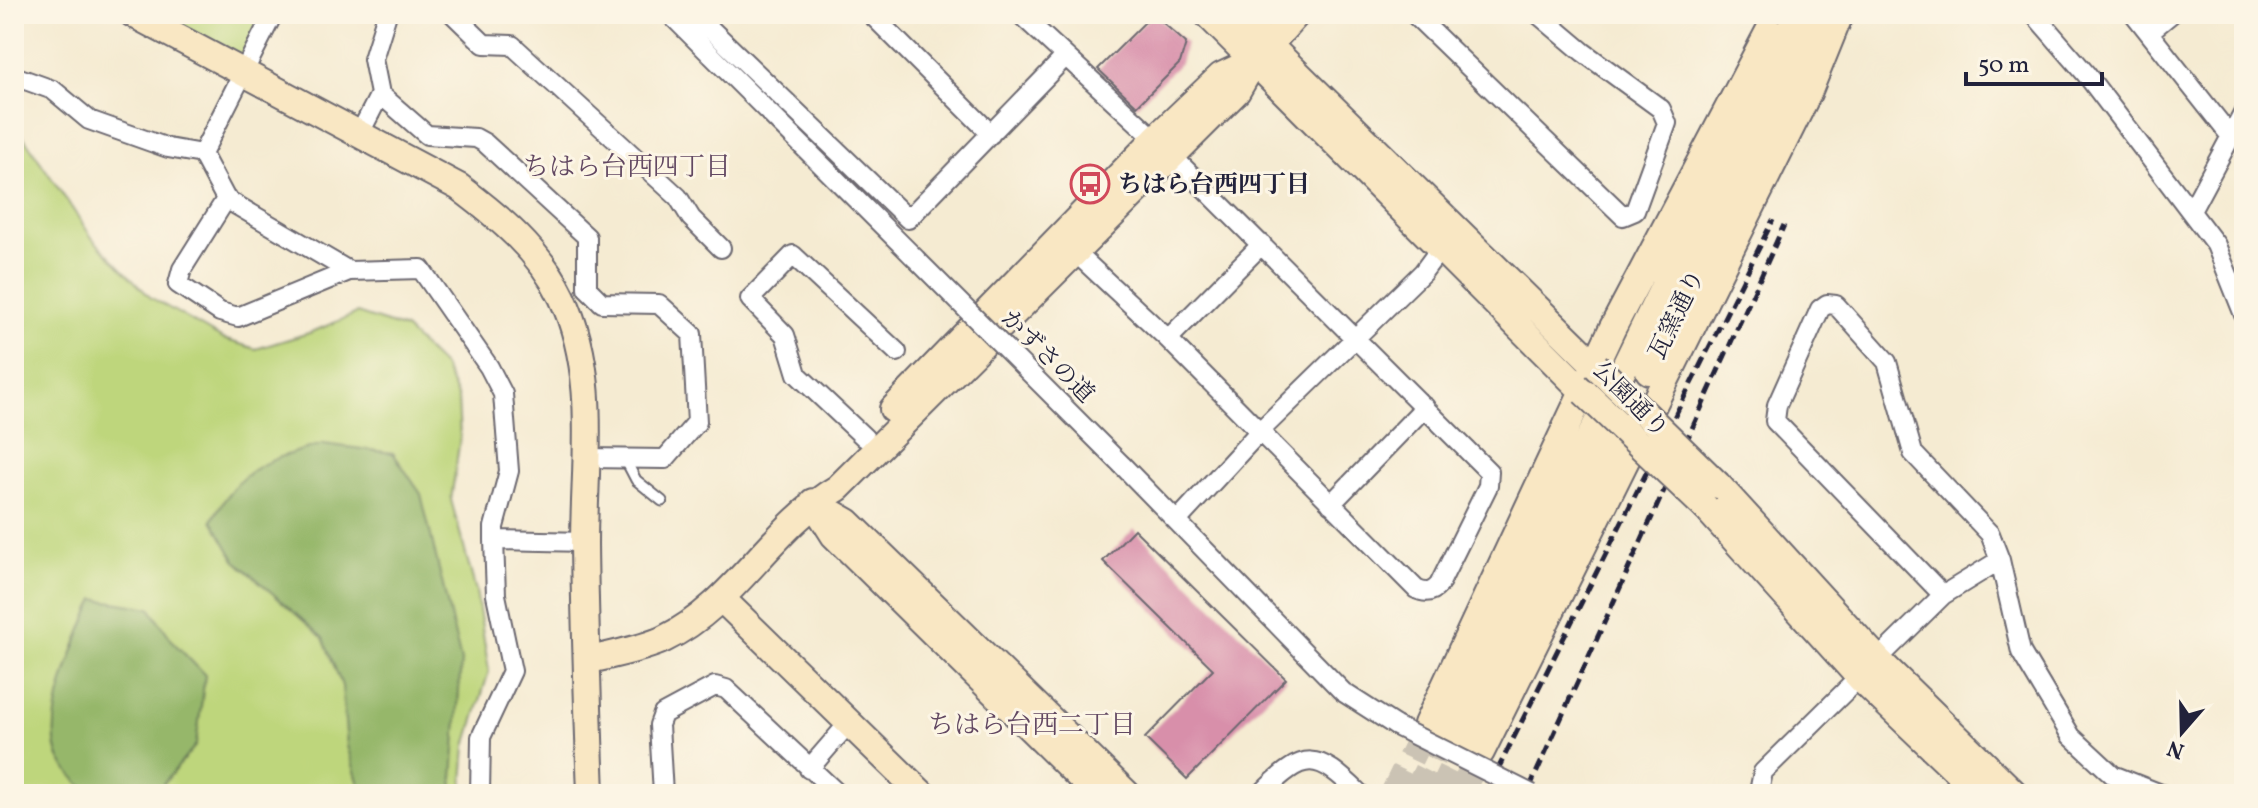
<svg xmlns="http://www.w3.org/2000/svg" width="2258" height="808" viewBox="0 0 2258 808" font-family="Vollkorn,'Noto Serif JP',serif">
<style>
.green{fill:#bed67b;stroke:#707c5b;stroke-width:2}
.forest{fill:#96b76b;stroke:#5c6c53;stroke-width:2}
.building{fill:#d88faa}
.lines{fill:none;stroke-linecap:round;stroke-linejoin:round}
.secondary-tunnel{stroke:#cbc3b4;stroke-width:26;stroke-dasharray:26 13;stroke-linecap:butt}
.lane-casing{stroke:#6c6870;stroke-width:13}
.street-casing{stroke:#6c6870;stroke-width:22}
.secondary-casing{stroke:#6c6870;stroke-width:30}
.lane{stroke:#fff;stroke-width:9}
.street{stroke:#fff;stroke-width:18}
.secondary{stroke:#f9e7c3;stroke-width:26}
.rail{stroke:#22223b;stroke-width:5;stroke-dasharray:12 6;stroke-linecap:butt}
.street-bridge-casing{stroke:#6c6870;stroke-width:22;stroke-linecap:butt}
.secondary-bridge-casing{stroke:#6c6870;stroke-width:30;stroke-linecap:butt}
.street-bridge{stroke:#fff;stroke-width:18}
.secondary-bridge{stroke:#f9e7c3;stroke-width:26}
.labels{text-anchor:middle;stroke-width:6;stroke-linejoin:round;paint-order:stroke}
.poi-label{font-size:24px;font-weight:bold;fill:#22223b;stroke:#fcf5e5;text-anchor:start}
.street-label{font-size:24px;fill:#22223b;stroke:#fcf5e5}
.neighbourhood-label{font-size:26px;fill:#624862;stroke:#fcf5e5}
</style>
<rect width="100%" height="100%" fill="#fcf5e5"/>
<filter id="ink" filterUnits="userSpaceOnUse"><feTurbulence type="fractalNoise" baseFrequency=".0125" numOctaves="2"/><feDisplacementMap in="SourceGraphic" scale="16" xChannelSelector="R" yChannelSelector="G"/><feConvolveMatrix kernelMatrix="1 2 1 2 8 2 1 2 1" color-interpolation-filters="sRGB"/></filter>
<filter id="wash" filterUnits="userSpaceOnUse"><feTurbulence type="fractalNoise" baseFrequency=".006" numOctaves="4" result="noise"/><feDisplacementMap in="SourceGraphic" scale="32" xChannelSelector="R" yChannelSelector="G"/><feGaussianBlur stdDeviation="1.8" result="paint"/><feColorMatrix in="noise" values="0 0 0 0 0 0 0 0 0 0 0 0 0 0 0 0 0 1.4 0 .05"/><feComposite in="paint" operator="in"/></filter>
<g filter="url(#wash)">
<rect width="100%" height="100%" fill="#f5ebd2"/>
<path class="green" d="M133 14H273L245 74Z
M14 123 93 239 150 297 223 339 256 349 312 332 357 313 405 329 443 366 458 398 460 438 451 500 476 591 489 671 466 746 462 794H14Z"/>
<path class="forest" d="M323 444 393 453 421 494 461 661 452 794H362L347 746 342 686 323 638 235 560 212 520C243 464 266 461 323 444Z
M95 599 150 608 174 643 205 675 196 745 155 794H89C80 783 68 773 61 761 39 724 79 635 95 599Z"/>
<g id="blocks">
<path class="building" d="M1153 14 1186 43 1180 63 1137 106 1098 69Z
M1134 529 1286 679 1187 779 1145 738 1213 669 1103 561Z"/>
</g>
</g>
<g filter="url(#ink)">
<use href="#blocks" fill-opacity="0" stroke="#6c6870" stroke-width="2"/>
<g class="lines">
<path class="secondary-tunnel" d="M1393 794 1427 724
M1415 794 1445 734
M1439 794 1464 743
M1460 794 1481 752"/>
<g class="lane-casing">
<path id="lane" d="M624 457 636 480 662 501"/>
</g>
<g class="street-casing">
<path id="street" d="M387 14 373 59 380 94 427 135 476 138 485 143 587 237V288L602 303 659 304 692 334 697 422 665 459 586 458
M453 14 484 44 512 45 678 197 691 218 721 248
M670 14 916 259
M695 14 908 219 1064 58
M871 14 991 134
M1020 14 1155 139 1489 472 1488 486 1439 585C1432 593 1426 594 1416 589L1168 339 1076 253
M1414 14 1623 216 1635 211 1667 123 1661 109 1583 52 1538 14
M2034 14 2086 74 2216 245 2244 315
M2134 14 2232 138
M2149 32 2171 14
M14 76 53 90 89 120 168 148 202 154 226 199 349 271 421 269 489 367 503 394 509 471 494 527V540L496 595 512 671 481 737 480 794
M360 133 380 94
M202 154 273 14
M226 199 182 269 178 284 220 312 238 317 349 271
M2191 211 2244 112
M1168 339 1262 244
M865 438 797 374 785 335 750 299 793 255 897 352
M1122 465 1343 692 1396 726
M1331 504 1425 407
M1177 521 1259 432 1423 272 1440 249
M494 540 584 542
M1943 595 1775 421 1777 405 1820 309 1827 304 1836 305 1887 362 1913 453 1990 534 2000 560 2021 652 2071 736 2113 775 2161 794
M809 769 848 724
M663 794 659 725 663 714 715 686 726 689 838 794
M1261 794C1305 750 1316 751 1360 794
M1764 794 1760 787 1763 772 1943 595 2000 560"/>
</g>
<g class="secondary-casing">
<path id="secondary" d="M133 14 459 187C499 217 540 251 562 297 599 375 584 462 584 544 585 627 588 711 591 794
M1207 14 1584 392
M1237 14 1596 366
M1649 371 1822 14
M893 409 1155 139 1221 76 1255 60
M1718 485 1879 661 2015 794
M813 502 848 522 1127 794
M815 505 834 535 1097 794
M1707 509 1861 679 1981 794
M722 599 922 794
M587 661C611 654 641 650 664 639 735 605 771 527 838 488L1237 91 1255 60 1297 14
M1427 724 1612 329 1769 31
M1445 734 1797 14
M1464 743 1630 410
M1481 752 1808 93 1840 14"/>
</g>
<use href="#lane" class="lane"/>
<use href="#street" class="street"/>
<use href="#secondary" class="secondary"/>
<path class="rail" d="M1497 771 1773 220
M1529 789 1784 225"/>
<g class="street-bridge-casing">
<path id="street-bridge" d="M916 259 1122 465
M1396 726 1532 794"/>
</g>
<g class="secondary-bridge-casing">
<path id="secondary-bridge" d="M1596 366 1718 485
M1584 392 1707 509"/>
</g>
<use href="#street-bridge" class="street-bridge"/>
<use href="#secondary-bridge" class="secondary-bridge"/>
</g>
</g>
<defs>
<g id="bus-ring" transform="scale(2)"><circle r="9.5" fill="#fcf5e5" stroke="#d1495b" stroke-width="1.5"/><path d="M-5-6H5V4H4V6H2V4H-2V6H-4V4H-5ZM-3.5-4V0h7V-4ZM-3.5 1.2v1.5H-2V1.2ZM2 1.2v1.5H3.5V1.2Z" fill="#d1495b"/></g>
</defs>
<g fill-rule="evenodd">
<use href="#bus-ring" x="1090" y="184"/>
</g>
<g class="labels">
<g class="poi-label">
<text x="1118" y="192">ちはら台西四丁目</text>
</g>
<g class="street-label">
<text transform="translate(1676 314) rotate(-64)" y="8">瓦窯通り</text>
<text transform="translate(1048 356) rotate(45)" y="8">かずさの道</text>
<text transform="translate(1631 399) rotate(45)" y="8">公園通り</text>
</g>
<g class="neighbourhood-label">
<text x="627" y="175">ちはら台西四丁目</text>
<text x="1032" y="733">ちはら台西二丁目</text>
</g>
</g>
<rect width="2258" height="808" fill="none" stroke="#fcf5e5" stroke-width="48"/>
<g transform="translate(2182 732) rotate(200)" stroke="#fcf5e5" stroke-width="6" paint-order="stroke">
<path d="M0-6L14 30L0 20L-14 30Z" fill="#22223b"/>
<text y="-12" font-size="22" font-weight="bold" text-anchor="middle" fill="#22223b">N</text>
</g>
<path d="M1966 72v12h136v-12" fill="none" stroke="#22223b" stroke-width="4"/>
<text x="1978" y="72" font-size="24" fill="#22223b" stroke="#fcf5e5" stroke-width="6" paint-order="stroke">50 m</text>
</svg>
